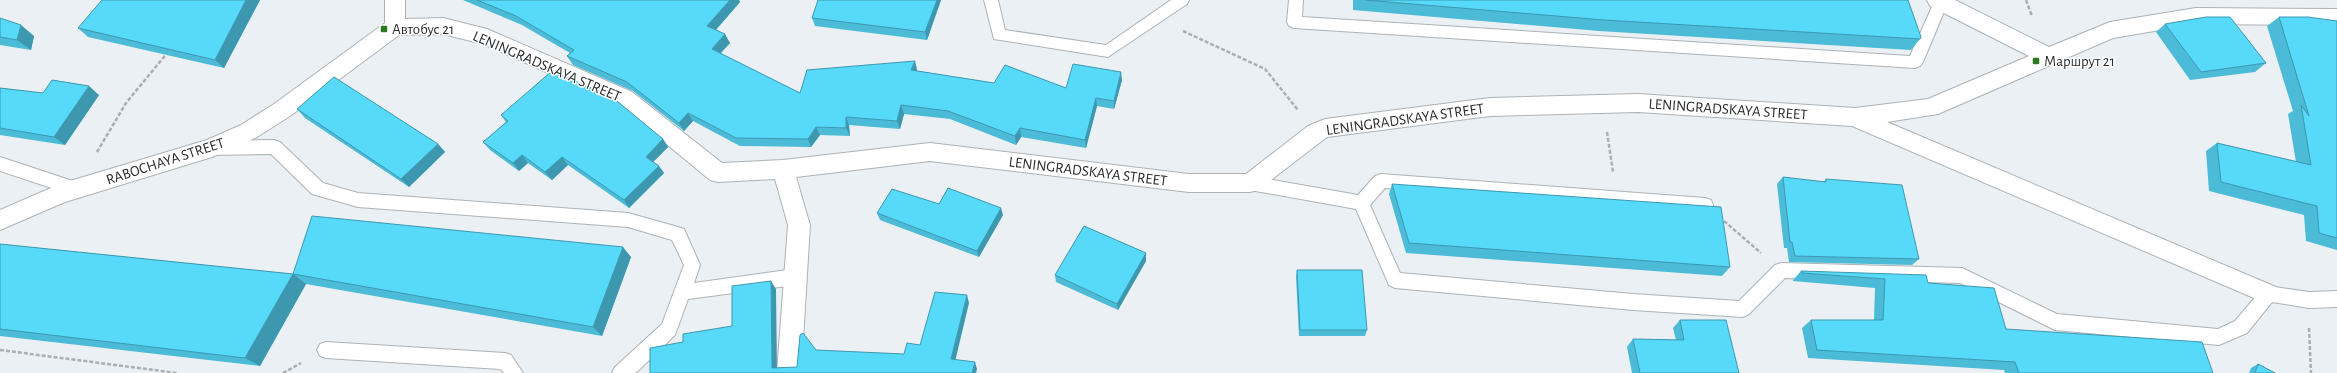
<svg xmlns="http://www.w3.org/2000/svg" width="2337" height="373" viewBox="0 0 2337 373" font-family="'Alegreya Sans',sans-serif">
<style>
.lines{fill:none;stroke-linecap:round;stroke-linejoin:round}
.lane-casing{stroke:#acb2b6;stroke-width:2}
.street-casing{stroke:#acb2b6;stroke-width:2}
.path{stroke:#abafb3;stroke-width:2.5;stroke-dasharray:4 2;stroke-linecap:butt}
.lane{fill:#fff;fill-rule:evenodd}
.street{fill:#fff;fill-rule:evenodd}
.wall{fill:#4bbbd7}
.shaded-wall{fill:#3d98af}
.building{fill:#57d9fa;stroke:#3d98af}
.poi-dot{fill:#2d7921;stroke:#fff;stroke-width:1.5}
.labels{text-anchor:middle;stroke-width:3;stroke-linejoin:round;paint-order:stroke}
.poi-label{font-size:15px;fill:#282a2c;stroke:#fff;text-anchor:start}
.street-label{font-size:15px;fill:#282a2c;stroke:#fff}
</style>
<rect width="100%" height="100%" fill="#eaf0f4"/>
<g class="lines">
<g class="lane-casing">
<path id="lane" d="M984 0H998L1005 30 1106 45 1171 0H1189L1187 4 1108 57 994 39Z
M1289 0H1303L1302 17 1910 56 1935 0H1947L1948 2 1923 62 1920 66 1915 68 1294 28 1289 26 1287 22Z
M274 140 280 142 323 183 358 193 628 213 678 227 684 229 700 265 694 283 795 269 801 272 803 277 801 282 795 285 688 299 675 335 638 371 635 373H612L615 367 662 324 684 265 672 240 628 227 358 207 312 194 271 154 212 155 206 153 204 148 206 143 212 141Z
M0 157 82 184 84 189 82 194 76 196 0 171Z
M1381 174 1705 198 1711 200 1713 205 1711 210 1705 212 1385 188 1370 205 1400 273 1633 294 1739 301 1775 265 1781 263 1962 268 2057 314 2218 329 2235 321 2262 289 2268 286 2309 292 2337 291V307L2309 308 2272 302 2247 333 2219 345 2055 330 1960 283 1785 278 1749 314 1743 317 1633 310 1395 288 1389 285 1356 209 1250 190 1244 188 1242 183 1244 178 1250 176 1358 195 1375 176Z
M326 342 505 353 511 355 523 373H504L500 369 326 358 320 356 317 350 320 344Z"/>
</g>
<g class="street-casing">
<path id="street" d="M385 0H405V19L443 18 487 29 632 92 722 163 783 160 930 143 1189 174H1246L1308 126 1325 119 1490 98 1638 94 1855 108 1928 99 2029 56 1930 6 1927 0H1955L2049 47 2110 22 2196 8 2337 9V25L2196 24 2113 38 1938 114 1887 122 2276 287 2280 294 2276 301 2268 304 1852 126 1638 112 1490 116 1327 137 1258 190 1250 192H1189L930 161 796 177 810 225 801 373H777L788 225 775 179 718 182 710 180 618 104 483 44 443 34 399 35 290 116 257 137 212 157 65 202 0 230V210L60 184 207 140 241 125 274 104 385 23Z"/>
</g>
<path class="path" d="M2026 0 2032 16
M1183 31 1265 69 1298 110
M1607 132 1613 172
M97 152 126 103 168 52
M1724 221 1761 253
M2309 328 2311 373
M0 350 177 373
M283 373 301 363"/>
<use href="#lane" class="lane"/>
<use href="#street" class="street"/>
</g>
<path class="wall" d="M260 0 224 68 88 37 78 28Z
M463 0H739L740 2 716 30 730 43 720 54 800 93 917 69V71L994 83 1066 88 1122 80 1114 109 1097 106 1086 148 1021 137 1016 145 950 119 904 114 900 129 849 125 850 136 820 135 811 147 740 146 693 121 684 131 633 91 573 65 567 56 570 53 522 25Z
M818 0H941L927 40 815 26 812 18Z
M1353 0H1908L1920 39 1911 50 1599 31 1353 10Z
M2279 17 2337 21V250L2306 241 2304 215 2209 191 2206 151 2217 143 2296 162 2288 114 2293 111 2267 26Z
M0 18 34 36 31 50 0 45Z
M2165 24 2266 63 2255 72 2190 80 2156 32Z
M0 88 43 93 99 95 65 145 0 135Z
M297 109 438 144 445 152 409 187 305 118Z
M501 115 663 139 668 147 653 162 664 173 629 208 568 165 552 180 528 163 519 171 490 150 483 142 506 122Z
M1783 177 1824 182 1826 179 1919 259 1912 265 1789 262 1787 248H1784L1777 184Z
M1392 184 1730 267 1722 276 1406 253 1389 194Z
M939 204 1003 215 979 257 880 220 877 213Z
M0 244 293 274 631 257 602 336 306 284 260 366 0 336Z
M1146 253V261L1118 310 1056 282 1055 275Z
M1297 270 1367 330 1365 336H1299L1296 277Z
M1801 271 1928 283 2006 329 2213 373H2005L2004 370 1808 358 1802 328 1811 320H1874L1875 288 1793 281V280Z
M1680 320 1739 373H1632L1627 347 1633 339 1676 340 1673 328Z
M2258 364 2275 373H2249L2251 368Z"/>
<path class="shaded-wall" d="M246 0H260L224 68 215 60Z
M730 0H739L740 2 712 34 707 26Z
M937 0H941L927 40 925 32Z
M21 25 34 36 31 50 17 40Z
M725 34 730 43 716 58 712 49Z
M915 61 917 69 914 78 911 70Z
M1121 72 1122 80 1114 109V101Z
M89 86 99 95 65 145 54 137Z
M1096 98 1097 106 1086 148 1085 140Z
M901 105 904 114 900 129 897 121Z
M688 113 693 121 684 131 679 123Z
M846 117 849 125 850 136 846 128Z
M816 127 820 135 811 147 808 139Z
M1020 128 1021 137 1016 145 1015 136Z
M663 139 668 147 651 164 646 157Z
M438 144 445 152 409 187 401 179Z
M522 155 528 163 519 171 513 163Z
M562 157 568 165 552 180 545 172Z
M659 166 664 173 629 208 624 200Z
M1001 208 1003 215 979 257 977 251Z
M623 247 631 257 602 336 593 327Z
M1146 253V261L1118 310 1117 304Z
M293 274 306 284 260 366 245 358Z
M771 281 776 289 777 373 772 368Z
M967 295 969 303 954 366 951 359Z
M975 362 977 369 976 373H972Z"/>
<path class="building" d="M102 0H246L215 60 78 28Z
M477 0H730L707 26 725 34 712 49 800 93 807 70 915 61 911 70 994 83 1005 65 1066 88 1073 64 1121 72 1114 101 1096 98 1085 140 1020 128 1015 136 948 111 901 105 897 121 846 117V128L816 127 808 139 736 138 688 113 679 123 627 82 567 56 574 50 516 16Z
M818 0H937L925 32 812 18Z
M1365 0H1908L1921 37 1920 39 1604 20Z
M2206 17H2230L2266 63 2201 72 2165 24Z
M2279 17H2308L2337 21V238L2319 233 2317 206 2221 182 2217 143 2311 165 2301 105 2309 116Z
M0 18 21 25 17 40 0 37Z
M552 71 612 97 663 139 646 157 659 166 624 200 562 157 545 172 522 155 513 163 483 142 508 121 501 115Z
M334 77 438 144 401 179 297 109Z
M52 80 89 86 54 137 0 128V88L43 93Z
M1783 177 1826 182V179L1902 185 1919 259 1795 256 1792 242H1790Z
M1392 184 1721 207 1730 267 1409 243Z
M948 188 1001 208 977 251 877 213 892 189 939 204Z
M312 216 623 247 593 327 293 274Z
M1084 226 1146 253 1117 304 1055 275Z
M0 244 293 274 245 358 0 329Z
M1297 270H1362L1367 330H1300Z
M1801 271 1926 275 1928 283 1994 288 2006 329 2202 342 2213 373H2019L2015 362 1817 350 1811 320H1883L1885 279 1802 273Z
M771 281 772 368 797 367 800 335 803 333 816 350 904 354 907 343 920 345 935 292 967 295 951 359 975 362 972 373H650V348L683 342V334L732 326V286Z
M1680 320H1726L1739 373H1640L1633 339 1684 340Z
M2258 364 2275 373H2255Z"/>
<g class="poi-dot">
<rect x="380" y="25" width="8" height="8" rx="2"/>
<rect x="2032" y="57" width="8" height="8" rx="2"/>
</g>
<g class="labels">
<g class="poi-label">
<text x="392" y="34">Автобус 21</text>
<text x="2044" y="66">Маршрут 21</text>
</g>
<g class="street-label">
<text transform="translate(547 66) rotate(23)" y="5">LENINGRADSKAYA STREET</text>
<text transform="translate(1728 109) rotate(4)" y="5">LENINGRADSKAYA STREET</text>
<text transform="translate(1405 119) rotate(-8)" y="5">LENINGRADSKAYA STREET</text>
<text transform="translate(165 161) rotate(-18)" y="5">RABOCHAYA STREET</text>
<text transform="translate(1088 171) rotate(7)" y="5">LENINGRADSKAYA STREET</text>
</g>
</g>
</svg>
